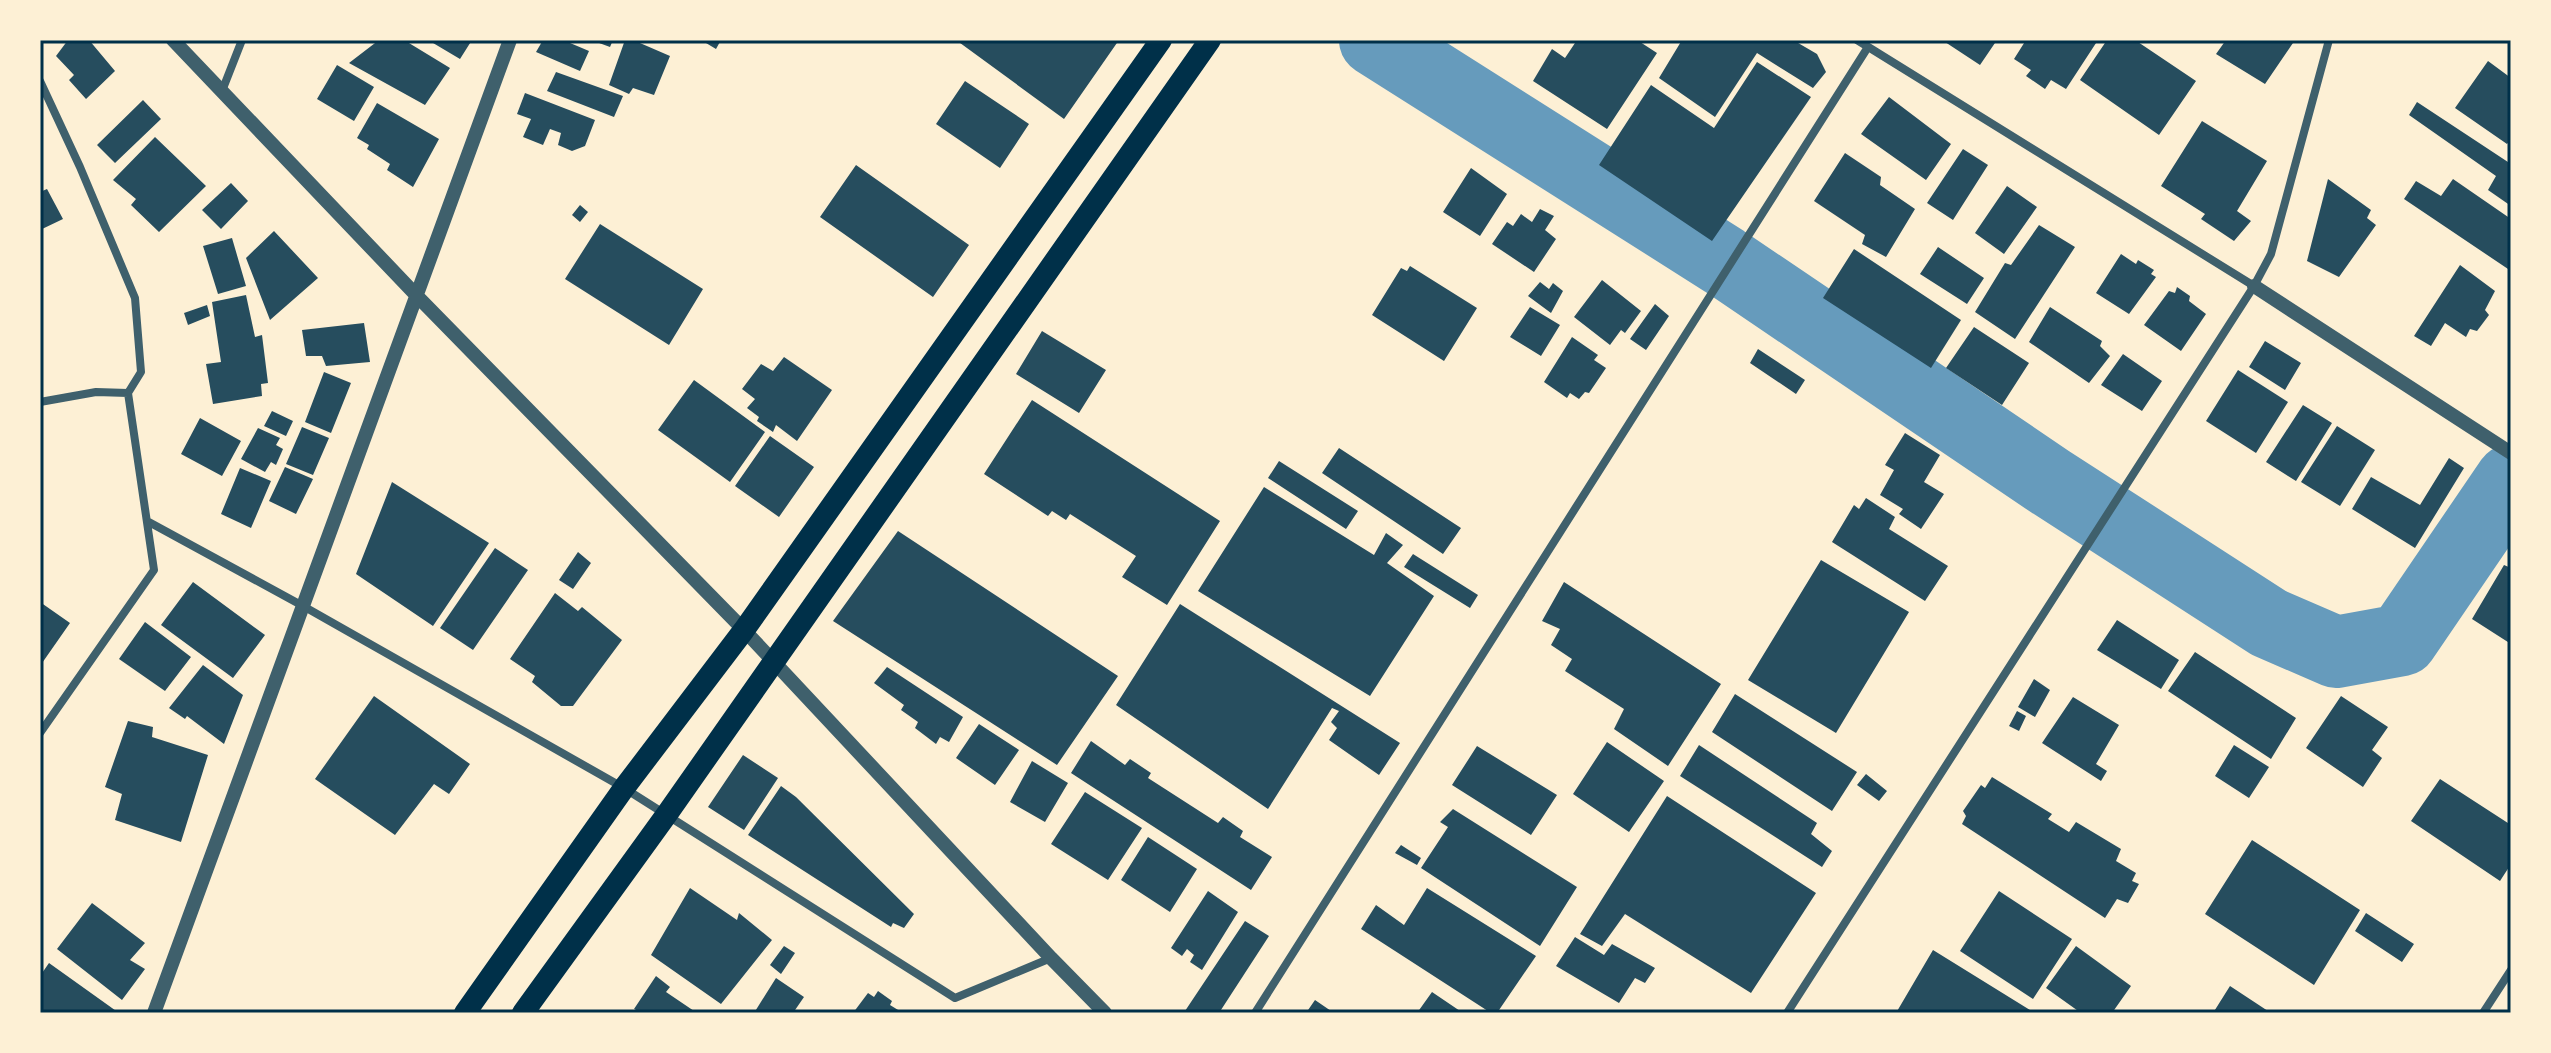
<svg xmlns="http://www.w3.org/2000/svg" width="2551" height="1053" viewBox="0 0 2551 1053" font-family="'Space Grotesk',sans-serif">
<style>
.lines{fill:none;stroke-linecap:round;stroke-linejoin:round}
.river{stroke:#669bbc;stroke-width:72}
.building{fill:#264d5e}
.minor{stroke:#3f606c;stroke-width:8}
.tertiary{stroke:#3f606c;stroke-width:14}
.trunk{stroke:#003049;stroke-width:22}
.neatline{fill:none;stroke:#003049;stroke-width:3}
</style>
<rect width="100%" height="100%" fill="#fdf0d5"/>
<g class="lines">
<path class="river" d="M1375 40 1724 261 2049 481 2269 623 2336 652 2402 640 2511 480"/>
</g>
<path class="building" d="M68 40H89L115 71 86 99 69 80 74 75 56 56Z
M379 40H404L450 68 425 105 349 63Z
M428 40H472L460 59Z
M543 40H563L589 51 580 71 536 52Z
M591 40H613L610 47Z
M625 40H633L670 56 654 95 633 88 629 94 609 85Z
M701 40H721L716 49Z
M956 40H1119L1064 119Z
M1577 40H1637L1657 53 1607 129 1533 81 1552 49 1565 58Z
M1682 40H1793L1817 54 1826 72 1813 88 1757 53 1715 117 1659 78Z
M1942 40H1997L1980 65Z
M2026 40H2098L2066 89 2051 80 2045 89 2026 76 2031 70 2014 59Z
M2107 40H2135L2196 81 2159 135 2080 80Z
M2226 40H2295L2265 84 2216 54Z
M2488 61 2511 78V139L2507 144 2455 108Z
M1757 62 1811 97 1712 241 1599 165 1651 85 1714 128Z
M337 65 374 87 354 121 317 99Z
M556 72 623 96 614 117 547 91Z
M965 81 1029 124 1000 168 936 124Z
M525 93 595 120 585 146 572 151 558 145 561 133 550 129 543 145 523 137 531 119 517 114Z
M1889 97 1951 144 1926 180 1861 134Z
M143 100 161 119 115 163 97 145Z
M2417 102 2511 164V206L2488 190 2496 176 2409 115Z
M377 103 439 139 413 187 387 170 390 164 367 149 369 145 357 138Z
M2202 121 2267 161 2237 211 2251 221 2234 241 2201 219 2205 214 2161 186Z
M155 137 206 186 159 232 131 205 136 199 113 180Z
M1963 149 1988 165 1953 220 1927 203Z
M1845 153 1881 177 1880 185 1915 209 1886 257 1862 244 1865 235 1814 201Z
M856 165 969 245 933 297 820 217Z
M1471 168 1507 194 1480 236 1443 212Z
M2328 179 2371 210 2367 218 2376 225 2339 277 2307 261Z
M2453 179 2511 219V271L2404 199 2416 181 2441 196Z
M231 183 248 201 221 229 202 210Z
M2007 186 2037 207 2004 254 1975 233Z
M47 189 63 219 40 230V192Z
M580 205 588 212 580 222 572 215Z
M1540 209 1554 216 1545 230 1556 239 1534 272 1492 244 1507 222 1513 226 1521 214 1532 222Z
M600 224 703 289 669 345 565 279Z
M2039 225 2075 247 2015 339 1975 312 2005 263 2011 265Z
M274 231 318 278 270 320 246 258Z
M232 238 246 286 218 294 203 246Z
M1938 247 1984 278 1967 304 1920 274Z
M1854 249 1961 320 1931 368 1823 298Z
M2121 254 2136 264 2138 260 2154 270 2151 274 2156 277 2129 314 2096 293Z
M2460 265 2495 291 2485 310 2489 315 2477 331 2470 329 2466 337 2445 323 2431 346 2414 336Z
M1410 266 1477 308 1444 361 1372 315 1401 268 1407 271Z
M1602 280 1641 311 1625 333 1621 330 1610 345 1574 317Z
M1540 282 1549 289 1553 283 1563 291 1551 313 1528 296Z
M2177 287 2190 296 2189 301 2206 314 2181 351 2144 325 2169 291 2175 293Z
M246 295 255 337 262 335 268 383 261 384 262 396 213 404 206 364 221 362 212 302Z
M1655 304 1669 316 1646 350 1630 339Z
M207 305 210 316 188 325 184 313Z
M1530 307 1560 325 1541 356 1510 337Z
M2050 307 2102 341 2100 346 2110 356 2089 383 2029 342Z
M364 323 370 362 326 366 322 356H306L302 330Z
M1974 327 2029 363 2002 405 1946 368Z
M1042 331 1106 370 1079 413 1016 374Z
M1572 337 1598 355 1594 360 1606 368 1589 393 1585 392 1579 399 1570 393 1567 398 1544 382Z
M2265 341 2301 363 2285 390 2249 367Z
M1758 349 1805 380 1796 394 1750 363Z
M2123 354 2162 381 2142 411 2101 385Z
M784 357 832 390 797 441 776 425 773 432 757 421 759 417 747 408 755 399 742 389 761 364 773 371Z
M2238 370 2288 402 2256 453 2206 421Z
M324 372 351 383 331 433 305 422Z
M694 380 765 432 730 482 658 430Z
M1032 400 1220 521 1167 605 1122 577 1136 556 1070 514 1066 520 1052 511 1048 516 984 474Z
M2303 405 2332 423 2296 481 2266 462Z
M272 411 293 421 286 436 264 426Z
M200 418 241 441 222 476 181 454Z
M2337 426 2375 450 2340 506 2301 482Z
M302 427 329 438 313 475 286 464Z
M258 428 280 438 276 445 283 449 276 465 271 462 265 472 241 459Z
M1905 433 1940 455 1924 482 1944 494 1921 529 1899 514 1903 509 1880 495 1894 470 1885 465Z
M770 436 814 467 779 517 735 486Z
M1339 448 1461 528 1443 554 1322 473Z
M2449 458 2464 468 2415 548 2352 509 2371 477 2420 505Z
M1279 461 1358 511 1346 529 1268 478Z
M285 467 313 479 296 514 269 501Z
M240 468 271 481 251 528 221 514Z
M392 482 489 543 433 626 356 574Z
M1264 487 1374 555 1386 533 1403 545 1387 563 1434 596 1370 696 1198 591Z
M1866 498 1895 517 1889 529 1948 566 1925 601 1832 542 1854 505 1859 509Z
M898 531 1118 676 1057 765 833 621Z
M495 548 528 570 473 650 440 628Z
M578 552 591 563 573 589 559 580Z
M1413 554 1478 595 1470 608 1404 567Z
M1821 560 1909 612 1836 733 1748 680Z
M2504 565 2511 568V644L2472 619Z
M193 582 265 635 233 678 161 625Z
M1564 582 1721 684 1668 766 1614 729 1624 709 1565 671 1572 659 1551 645 1560 629 1542 621Z
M555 593 578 611 582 607 622 640 573 706H561L532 682 535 676 510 659Z
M40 602 70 623 40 666Z
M1180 604 1400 743 1379 775 1329 740 1337 728 1331 722 1339 711 1332 708 1268 809 1116 705Z
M2117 620 2179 660 2161 689 2097 650Z
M145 622 191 657 165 691 119 659Z
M2195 652 2296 718 2271 759 2168 691Z
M203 665 243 695 224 744 187 716 185 719 169 708Z
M887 667 963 717 949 742 940 737 936 744 915 728 918 722 901 710 904 705 874 683Z
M2034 679 2050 690 2035 717 2018 707Z
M1735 694 1857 772 1832 811 1712 732Z
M374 696 470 764 449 794 434 784 395 835 315 779Z
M2341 696 2388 727 2372 750 2382 758 2363 787 2306 748Z
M2073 697 2119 725 2096 764 2107 771 2101 781 2042 743Z
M2017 711 2026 716 2019 731 2009 726Z
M128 721 153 727 152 737 208 755 181 842 115 820 122 794 105 787Z
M979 724 1019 750 995 785 956 758Z
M1091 741 1125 765 1130 759 1151 773 1148 778 1218 823 1223 817 1243 831 1240 837 1272 857 1251 890 1071 773Z
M1607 742 1664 781 1629 832 1573 794Z
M1699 745 1817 823 1811 834 1832 851 1822 867 1680 776Z
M2234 745 2269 767 2249 798 2215 776Z
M1477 746 1557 795 1531 835 1452 785Z
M743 755 778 778 744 830 708 807Z
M1032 761 1068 783 1045 822 1010 802Z
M1866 774 1887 791 1879 801 1857 785Z
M1992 777 2052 814 2048 819 2069 832 2076 822 2121 849 2116 861 2136 873 2132 881 2139 884 2128 903 2117 899 2105 918 1962 824 1966 816 1963 811 1981 785 1985 788Z
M2440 779 2511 825V864L2500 881 2411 821Z
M781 786 796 797 914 914 904 928 893 923 891 927 748 835Z
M1085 792 1142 828 1108 880 1051 844Z
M1667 796 1816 893 1751 993 1625 914 1602 946 1580 934Z
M1453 809 1577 887 1540 946 1421 868 1448 827 1440 822Z
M1148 837 1197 869 1170 912 1121 880Z
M2252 840 2360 910 2314 985 2205 914Z
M1401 845 1421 858 1417 865 1395 853Z
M690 888 737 920 739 913 772 940 721 1004 651 955Z
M1427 888 1536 956 1497 1013H1491L1361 929 1376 905 1404 925Z
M1208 891 1238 912 1202 970 1190 962 1194 955 1187 949 1182 956 1171 948Z
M1999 891 2072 939 2033 999 1960 951Z
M92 903 145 943 130 960 145 969 122 1000 57 949Z
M2366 913 2414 944 2402 962 2355 931Z
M1245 921 1269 936 1219 1013H1187L1185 1011Z
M1575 937 1604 955 1612 944 1655 968 1645 983 1635 978 1619 1003 1556 966Z
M784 946 795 953 781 974 770 965Z
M2076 946 2131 986 2112 1013H2081L2046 988Z
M1933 950 2035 1013H1896Z
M49 963 119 1013H40V976Z
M656 976 670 987 666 992 697 1013H642L634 1009Z
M776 978 804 997 793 1013H754Z
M2230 986 2271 1013H2213Z
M878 991 892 1001 890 1005 903 1013H853L868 993 874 997Z
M1432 992 1463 1013H1417Z
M1315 1000 1334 1013H1306Z"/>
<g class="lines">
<path class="minor" d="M1857 40 2254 286
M40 81 80 167 135 298 141 372 128 393 96 392 40 402
M222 91 242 40
M147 521 303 606 624 788 955 998 1051 958
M40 733 154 570 128 393
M1255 1013 1868 47
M1787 1013 2254 286 2271 254 2329 40
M2483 1013 2511 970"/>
<path class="tertiary" d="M173 40 417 296 744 630 1051 958 1105 1013
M2254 286 2511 453
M154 1013 510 40"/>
<path class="trunk" d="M465 1013 624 788 744 630 1161 40
M523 1013 667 814 1210 40"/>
</g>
<rect width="2551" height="1053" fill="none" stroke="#fdf0d5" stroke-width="84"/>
<rect x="42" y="42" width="2467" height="969" class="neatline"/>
</svg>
